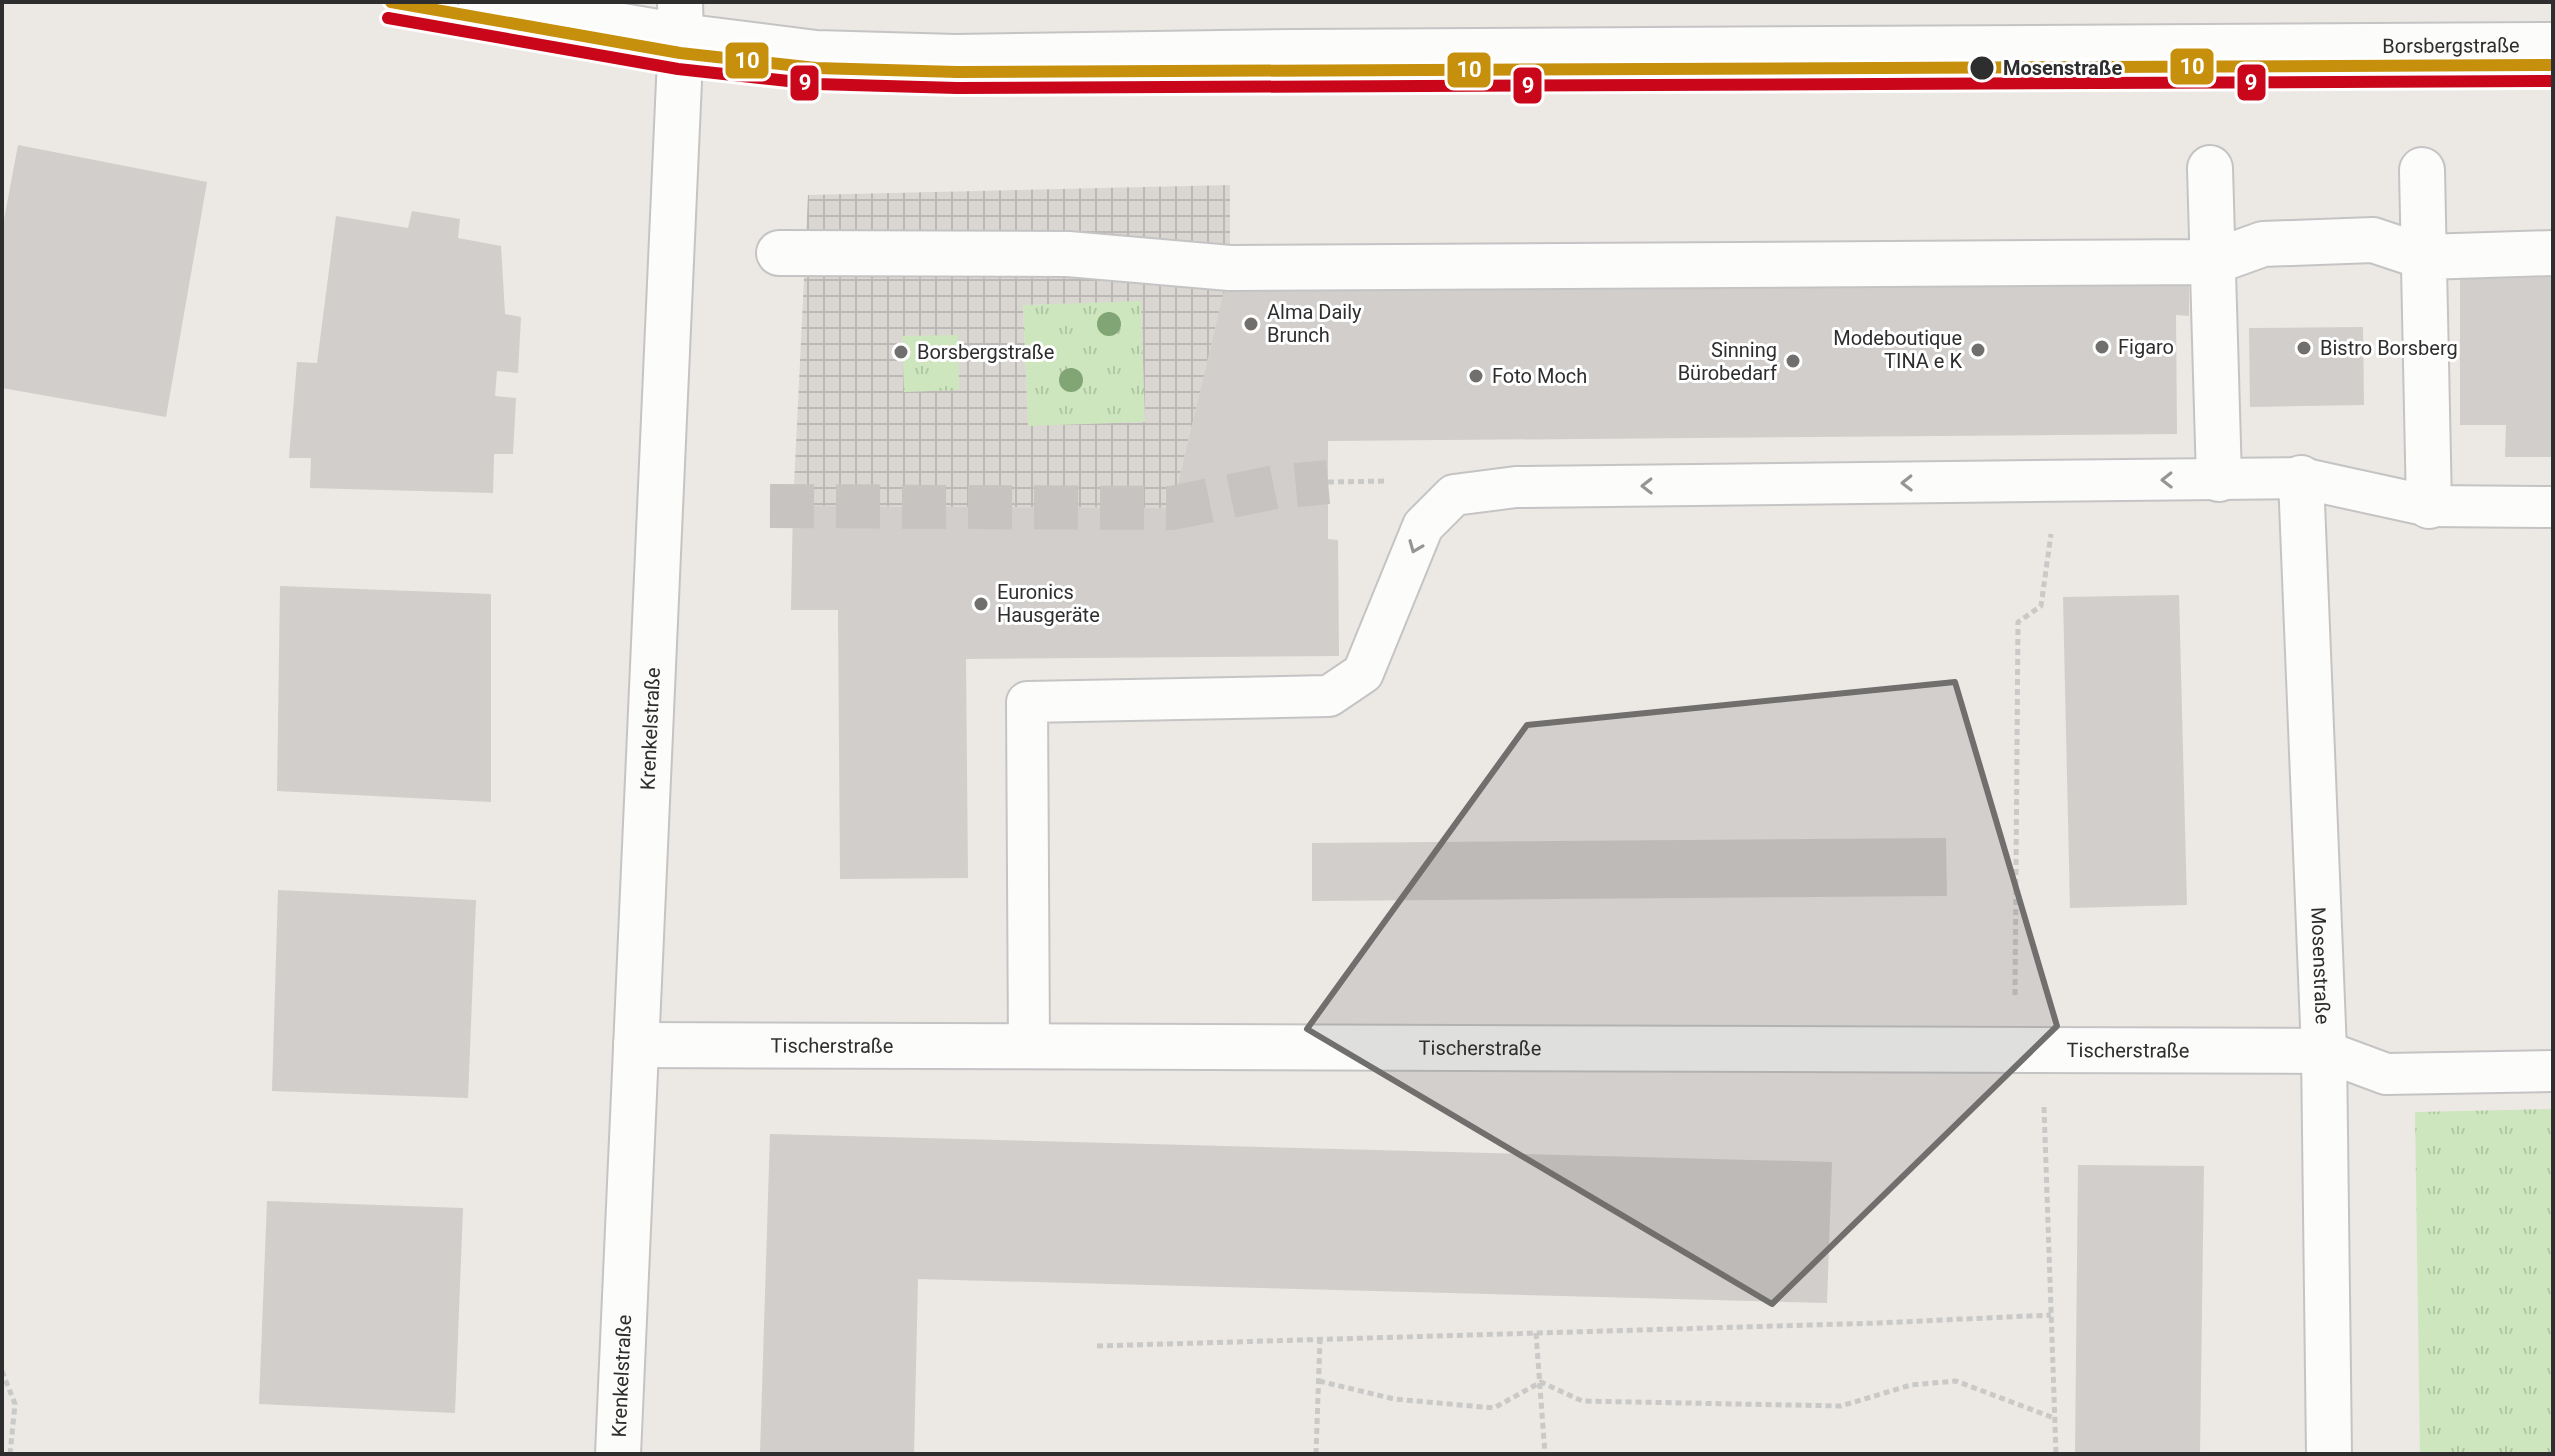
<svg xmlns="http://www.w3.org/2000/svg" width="2555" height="1456" viewBox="0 0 2555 1456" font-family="Roboto,sans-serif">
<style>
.grass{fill:url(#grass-tufts)}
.plaza{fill:url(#plaza-grid);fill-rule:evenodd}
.building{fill:#d1cecb}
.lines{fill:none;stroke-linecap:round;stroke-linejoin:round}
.pedestrian-tunnel{stroke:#c6c3c0;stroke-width:44;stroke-dasharray:44 22;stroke-linecap:butt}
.service-casing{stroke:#c5c4c5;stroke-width:44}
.pedestrian-casing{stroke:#c5c4c5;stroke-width:48}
.minor-casing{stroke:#c5c4c5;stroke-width:48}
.secondary-casing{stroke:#c5c4c5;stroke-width:48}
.path{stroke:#c9c9c8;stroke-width:5;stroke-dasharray:6 4;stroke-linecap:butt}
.service{stroke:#fcfcfb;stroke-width:40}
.pedestrian{stroke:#fcfcfb;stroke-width:44}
.minor{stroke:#fcfcfb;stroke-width:44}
.secondary{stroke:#fcfcfb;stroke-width:44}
.tram-1-casing{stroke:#fff;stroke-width:18}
.tram-2-casing{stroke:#fff;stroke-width:18}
.tram-1{stroke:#c6900c;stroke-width:12}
.tram-2{stroke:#c9061a;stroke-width:12}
.tree{fill:#82a575}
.oneway{stroke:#959594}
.marked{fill:#706f6e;fill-opacity:0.2;stroke:#706f6e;stroke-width:6;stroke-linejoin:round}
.stop-dot{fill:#2e2e2e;stroke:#fff;stroke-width:3}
.poi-dot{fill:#706f6e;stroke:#fff;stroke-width:3}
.labels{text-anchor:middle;stroke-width:6;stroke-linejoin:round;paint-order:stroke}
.street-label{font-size:20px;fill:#2e2e2e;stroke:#fff}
.stop-label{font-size:20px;font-weight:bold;fill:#2e2e2e;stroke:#fff;text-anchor:start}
.poi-label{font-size:20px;fill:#2e2e2e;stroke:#fff;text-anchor:start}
.line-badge{stroke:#fff;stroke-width:3}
.badge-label{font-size:22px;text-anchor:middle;font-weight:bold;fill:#fff}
</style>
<defs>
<pattern id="grass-tufts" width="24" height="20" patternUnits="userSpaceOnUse" patternTransform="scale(2)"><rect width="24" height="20" fill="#cee6be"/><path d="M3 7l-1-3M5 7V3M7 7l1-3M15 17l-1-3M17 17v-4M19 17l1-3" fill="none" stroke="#b1c6a4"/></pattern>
<pattern id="plaza-grid" width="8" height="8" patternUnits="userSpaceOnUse" patternTransform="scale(2)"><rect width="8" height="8" fill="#dad6d2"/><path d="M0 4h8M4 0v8" fill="none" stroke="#bbb8b5"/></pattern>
</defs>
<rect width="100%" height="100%" fill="#ece8e4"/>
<path class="grass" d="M1141 300 1145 422 1028 427 1023 305Z
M959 334V391L903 392 902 336Z
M2553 1109V1454H2420L2415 1112Z"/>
<path class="plaza" d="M1230 185V268L1172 508 793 506 808 195ZM1141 301 1145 422 1028 426 1023 305ZM958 335 959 390 904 392 902 336Z"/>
<path class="building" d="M18 145 207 182 166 417 2 388V230Z
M412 211 460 219 458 238 501 246 505 314 521 317 518 373 497 371 495 396 516 398 513 454H494L493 493 310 488 311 458H289L297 362 317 363 336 216 408 228Z
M2460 276H2553V457H2505L2506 425H2460Z
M2189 281V316L2176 315 2177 434 1328 441V539L1338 540 1339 656 966 659 968 878 840 879 838 610H791L793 506 1172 508 1225 287Z
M2363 327 2364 405 2250 407 2249 328Z
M280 586 491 594V802L277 791Z
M2179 595 2187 905 2070 908 2063 597Z
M1946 838 1947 896 1312 901V843Z
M278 890 476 900 468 1098 272 1091Z
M770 1134 1832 1162 1827 1303 918 1279 914 1454H760Z
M2078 1165 2204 1166 2200 1454H2075Z
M267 1201 463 1208 455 1413 259 1404Z"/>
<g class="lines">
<path class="pedestrian-tunnel" d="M770 506 1172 508 1275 487 1328 482"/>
<g class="service-casing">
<path id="service" d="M1029 1047 1027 702 1329 696 1363 673 1423 526 1454 495 1516 487 2301 478 2429 506 2553 507
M2324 1051 2386 1074 2553 1071"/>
</g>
<g class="pedestrian-casing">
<path id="pedestrian" d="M2210 168 2219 479
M2422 170 2429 506
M779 253 1068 254 1230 268 2213 262 2263 244 2373 240 2424 257 2553 253"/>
</g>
<g class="minor-casing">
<g id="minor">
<path id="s1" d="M2301 478 2324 1051 2329 1454"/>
<path id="s2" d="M636 1045 2324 1051"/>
<path id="s3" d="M618 1454 675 171 681 36 680 2"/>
</g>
</g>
<g class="secondary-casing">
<g id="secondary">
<path id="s4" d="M481 2 681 36 816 53 956 57 1295 52 2553 45"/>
</g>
</g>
<path class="path" d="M1328 482 1387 481
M2015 995 2018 622 2041 606 2051 534
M2044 1107 2056 1454
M1536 1333 1545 1454
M1097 1346 1878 1323 2051 1315
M2 1371 15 1404 10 1454
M1319 1381 1394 1399 1494 1408 1541 1382 1582 1401 1841 1406 1911 1385 1956 1381 2054 1418
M1316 1454 1320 1339"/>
<use href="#service" class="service"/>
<use href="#pedestrian" class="pedestrian"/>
<use href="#minor" class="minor"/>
<use href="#secondary" class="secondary"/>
<g class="tram-1-casing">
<path id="tram-1" d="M391 2 680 53 816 68 957 72 2553 65"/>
</g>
<g class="tram-2-casing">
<path id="tram-2" d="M388 18 678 69 816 84 957 88 2553 81"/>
</g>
<use href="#tram-1" class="tram-1"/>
<use href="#tram-2" class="tram-2"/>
</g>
<g class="tree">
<circle cx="1109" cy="324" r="12"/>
<circle cx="1071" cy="380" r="12"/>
</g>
<defs><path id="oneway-chevron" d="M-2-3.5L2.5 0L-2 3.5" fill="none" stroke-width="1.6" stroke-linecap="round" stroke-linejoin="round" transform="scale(2)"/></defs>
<g class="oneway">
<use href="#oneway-chevron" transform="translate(2167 480) rotate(179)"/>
<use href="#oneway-chevron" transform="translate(1907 483) rotate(179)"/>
<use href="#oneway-chevron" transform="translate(1647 486) rotate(179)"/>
<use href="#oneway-chevron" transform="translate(1415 547) rotate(112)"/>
</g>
<path class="marked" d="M1955 682 2057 1026 1772 1304 1307 1029 1527 725Z"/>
<circle class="stop-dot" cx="1982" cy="68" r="13"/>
<g class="poi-dot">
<circle cx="1251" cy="324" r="8"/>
<circle cx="2102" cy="347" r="8"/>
<circle cx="2304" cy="348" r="8"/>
<circle cx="1978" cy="350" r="8"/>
<circle cx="901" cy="352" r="8"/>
<circle cx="1793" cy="361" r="8"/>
<circle cx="1476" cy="376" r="8"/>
<circle cx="981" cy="604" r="8"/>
</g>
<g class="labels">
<g class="street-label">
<text dy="7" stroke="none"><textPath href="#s4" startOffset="1974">Borsbergstraße</textPath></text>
<text dy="7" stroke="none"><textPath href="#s3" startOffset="726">Krenkelstraße</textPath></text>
<text dy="7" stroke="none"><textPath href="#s1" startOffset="488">Mosenstraße</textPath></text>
<text dy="7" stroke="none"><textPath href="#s2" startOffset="196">Tischerstraße</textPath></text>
<text dy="7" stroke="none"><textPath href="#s2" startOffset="844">Tischerstraße</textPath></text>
<text dy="7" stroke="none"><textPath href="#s2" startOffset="1492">Tischerstraße</textPath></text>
<text dy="7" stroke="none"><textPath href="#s3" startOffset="78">Krenkelstraße</textPath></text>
</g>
<g class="stop-label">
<text x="2003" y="75">Mosenstraße</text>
</g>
<g class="poi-label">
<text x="1267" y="319">Alma Daily<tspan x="1267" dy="23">Brunch</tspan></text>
<text x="1962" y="345" text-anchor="end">Modeboutique<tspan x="1962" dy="23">TINA e K</tspan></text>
<text x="2118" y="354">Figaro</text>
<text x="2320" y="355">Bistro Borsberg</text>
<text x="1777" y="357" text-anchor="end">Sinning<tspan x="1777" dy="23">Bürobedarf</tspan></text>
<text x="917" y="359">Borsbergstraße</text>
<text x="1492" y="383">Foto Moch</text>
<text x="997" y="599">Euronics<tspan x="997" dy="23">Hausgeräte</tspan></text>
</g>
</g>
<g class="line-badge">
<rect x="724" y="41" width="46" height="39" rx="8" fill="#c6900c"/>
<rect x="2169" y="47" width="46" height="39" rx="8" fill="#c6900c"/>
<rect x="1446" y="51" width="46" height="38" rx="8" fill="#c6900c"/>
<rect x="2236" y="63" width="31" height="39" rx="8" fill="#c9061a"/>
<rect x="789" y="64" width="31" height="38" rx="8" fill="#c9061a"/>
<rect x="1512" y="66" width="31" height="39" rx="8" fill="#c9061a"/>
</g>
<g class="badge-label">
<text x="747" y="68">10</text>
<text x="2192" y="74">10</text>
<text x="1469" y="77">10</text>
<text x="2251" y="90">9</text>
<text x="805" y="90">9</text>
<text x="1528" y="93">9</text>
</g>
<rect width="2555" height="1456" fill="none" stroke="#2e2e2e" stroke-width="8"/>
</svg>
